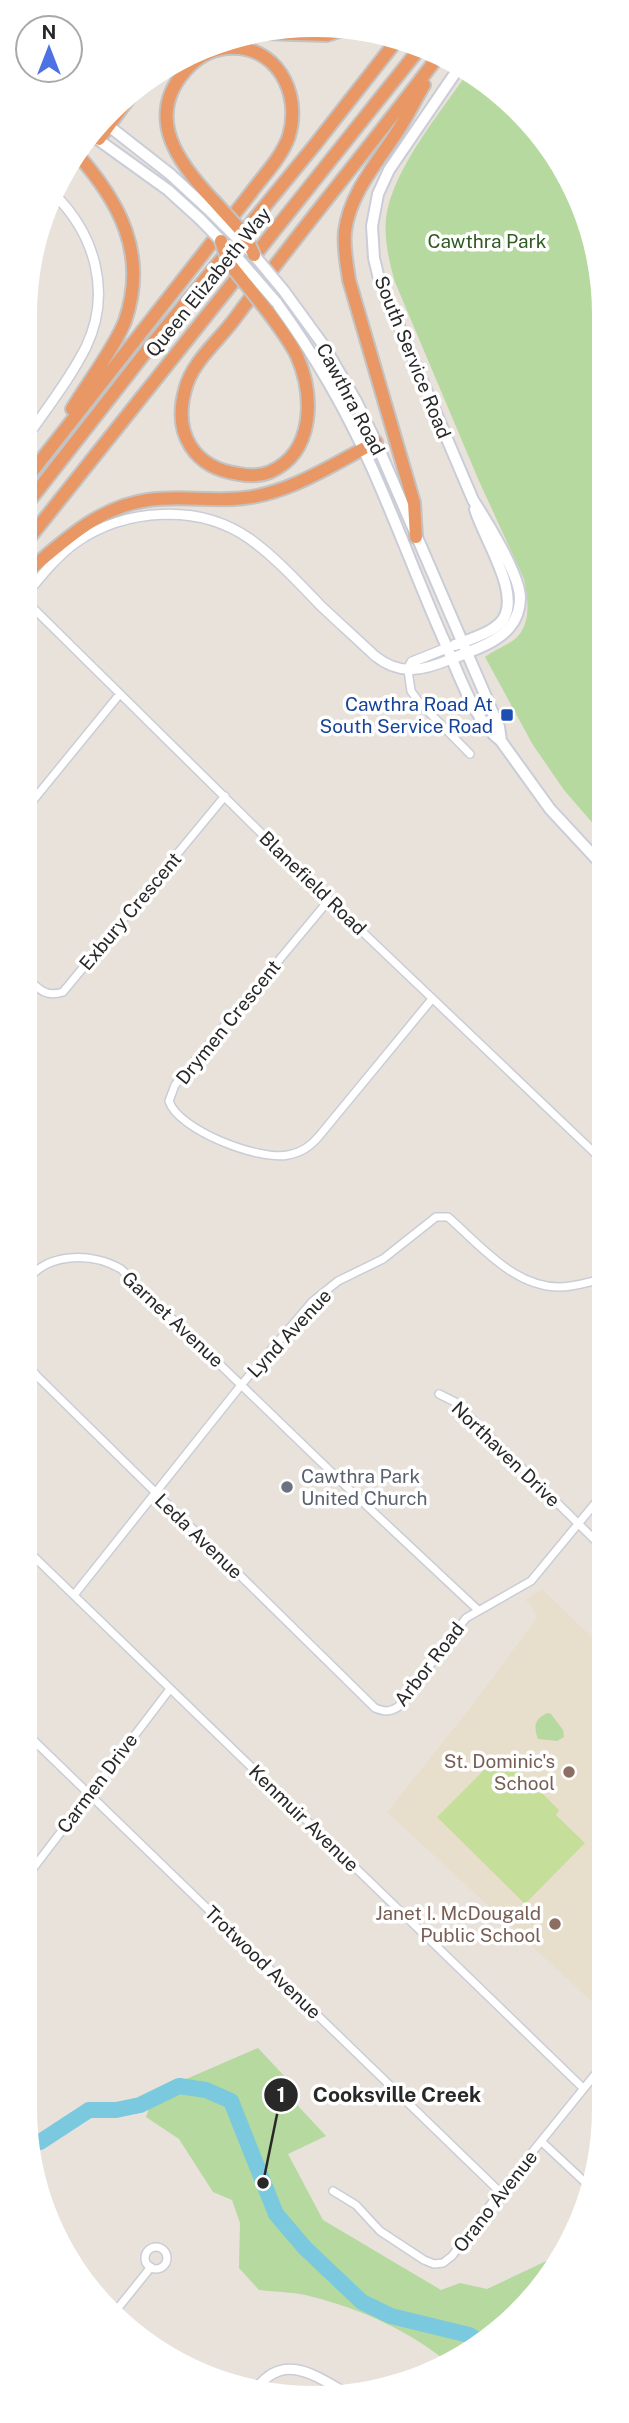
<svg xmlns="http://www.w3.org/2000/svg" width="629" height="2423" viewBox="0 0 629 2423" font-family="'Public Sans',sans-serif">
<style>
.education{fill:#e8decc}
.green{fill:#b5d99e}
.pitch{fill:#c5df9b}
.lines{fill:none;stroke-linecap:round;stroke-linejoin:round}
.river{stroke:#7ac9de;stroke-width:16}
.minor-casing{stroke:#cacdd8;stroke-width:10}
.tertiary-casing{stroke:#cacdd8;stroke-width:12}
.secondary-casing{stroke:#cacdd8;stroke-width:14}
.motorway-casing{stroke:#c3c3c3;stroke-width:16}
.minor{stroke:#fff;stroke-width:7}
.tertiary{stroke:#fff;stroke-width:9}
.secondary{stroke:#fff;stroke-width:10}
.motorway{stroke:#e99865;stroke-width:12}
.secondary-bridge-casing{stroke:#cacdd8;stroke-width:14;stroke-linecap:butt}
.motorway-bridge-casing{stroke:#c3c3c3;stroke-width:16;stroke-linecap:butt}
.secondary-bridge{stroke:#fff;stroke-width:10}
.motorway-bridge{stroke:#e99865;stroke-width:12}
.transit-dot{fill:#1a4fb4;stroke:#fff;stroke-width:2.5}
.worship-dot{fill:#6b7280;stroke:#fff;stroke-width:2.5}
.education-dot{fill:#8d6e63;stroke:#fff;stroke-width:2.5}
.labels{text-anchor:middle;stroke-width:7;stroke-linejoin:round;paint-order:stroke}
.park-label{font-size:19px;fill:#305b22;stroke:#fff}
.street-label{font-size:19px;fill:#282828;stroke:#fff}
.transit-label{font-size:19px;fill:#164399;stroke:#fff;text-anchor:end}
.worship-label{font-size:19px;fill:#5b616d;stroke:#fff;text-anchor:start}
.education-label{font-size:19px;fill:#785e54;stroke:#fff;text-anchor:end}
.leader{fill:none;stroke:#282828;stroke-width:2.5}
.callout-dot{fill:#282828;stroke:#fff;stroke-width:2.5}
.mark-label{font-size:21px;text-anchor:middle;font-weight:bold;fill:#fff}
.callout-label{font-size:21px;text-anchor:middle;font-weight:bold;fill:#282828;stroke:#fff;stroke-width:7;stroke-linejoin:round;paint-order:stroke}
</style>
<rect width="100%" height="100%" fill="#e8e2db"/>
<path class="education" d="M542 1589 602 1647V2011L387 1812 471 1707 538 1616 526 1600Z"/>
<path class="green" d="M468 72 520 110 575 187 602 277V834L564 790 533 745 485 657C494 650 506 646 515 639 532 624 528 598 524 579L479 481 395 282C389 261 384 240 386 218 392 170 441 112 468 72Z
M548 1713 551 1714 563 1730 564 1737 557 1741 538 1739C533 1726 535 1718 548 1713Z
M258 2048 287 2079 299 2107 326 2136 288 2154 323 2220 441 2290 460 2283 487 2289 557 2256 560 2259 491 2338 446 2361C407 2330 361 2309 313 2297 296 2292 277 2292 259 2290L239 2268 240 2223 232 2200 213 2192 179 2139 146 2117 154 2093Z"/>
<path class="pitch" d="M497 1757 500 1760 507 1758 559 1810 556 1815 585 1843 525 1904 437 1817Z"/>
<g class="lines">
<path class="river" d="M31 2143 40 2142 89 2110H116L140 2105 179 2086 206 2090 231 2101 276 2214 305 2248 362 2302 391 2316 469 2335 483 2343"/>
<g class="minor-casing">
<path id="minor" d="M27 602 329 900 602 1160
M408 670 411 691 419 702 470 754
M26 809 119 695
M329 900 175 1085 169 1101C178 1130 259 1161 288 1155 301 1153 312 1145 320 1135L432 999
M26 977C38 988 45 998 63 992L225 796
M26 1283C45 1252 92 1252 121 1269L352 1492 478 1610
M26 1362 37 1376 375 1708C385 1712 390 1712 398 1707L466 1618 531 1581 602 1495
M439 1394 455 1402 602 1547
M25 1548 583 2088
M74 1595 242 1384 312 1302 338 1281 383 1259 436 1217H448C480 1245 514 1287 559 1287 574 1287 588 1282 602 1279
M25 1732 500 2192
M25 1879 170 1689
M542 2142 589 2186
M333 2191 356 2205 380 2231 424 2260 434 2264 443 2263 452 2256 500 2192 602 2066
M145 2258a11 11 0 1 1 22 0a11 11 0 1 1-22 0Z
M114 2313 151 2267"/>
</g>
<g class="tertiary-casing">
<path id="tertiary" d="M27 437C47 408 70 379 86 347 112 293 95 235 55 195
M27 593C41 576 57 556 75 543 125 508 199 503 250 539 276 558 298 582 320 605 338 622 357 639 375 656 400 676 423 671 451 659
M408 670 412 662 447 648
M257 2388C284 2352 316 2376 346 2393"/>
</g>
<g class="secondary-casing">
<path id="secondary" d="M105 123 170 174 208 209
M93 136 168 190 200 219
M284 291 324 346 356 401 376 442 499 727 501 741
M276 302C314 354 346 409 372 468 398 526 420 587 446 645 459 675 475 722 501 741L550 809 602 865
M455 645C470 639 489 634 500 623 525 598 483 538 475 509
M451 659C470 651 495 644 509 628 516 620 520 609 520 598 520 575 486 520 473 500L379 279 374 258 372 226 378 194 389 170 460 66"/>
</g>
<g class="motorway-casing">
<path id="motorway" d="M265 33 327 35 352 27
M99 139 140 83
M268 312C278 326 290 341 297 356 314 395 315 452 270 472 260 476 249 476 239 474 194 468 173 434 185 390 192 361 219 341 236 317 302 228 373 143 440 54
M72 409C87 384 115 347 125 321 148 255 120 202 77 154
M27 478 250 194C263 176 282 157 289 136 302 93 276 43 226 48 210 50 195 59 185 71 144 118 179 164 214 201
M27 504 152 344 314 146 397 40
M416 537 414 503 349 280C347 264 343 248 345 231 350 193 377 163 397 132 407 117 415 100 424 85
M27 541 420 48
M27 572C64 541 98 507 148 500 180 495 213 502 244 498 291 493 335 463 376 442"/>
</g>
<use href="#minor" class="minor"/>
<use href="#tertiary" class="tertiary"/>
<use href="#secondary" class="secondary"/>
<use href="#motorway" class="motorway"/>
<g class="secondary-bridge-casing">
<path id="secondary-bridge" d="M208 209 254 255 284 291
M200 219 236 256 276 302"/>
</g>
<g class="motorway-bridge-casing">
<path id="motorway-bridge" d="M214 201 245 235 254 255
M221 241 229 263 268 312"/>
</g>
<use href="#secondary-bridge" class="secondary-bridge"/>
<use href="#motorway-bridge" class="motorway-bridge"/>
</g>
<rect class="transit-dot" x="500" y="708" width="14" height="14" rx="3.5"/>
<circle class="worship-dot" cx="287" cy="1487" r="7"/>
<g class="education-dot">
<circle cx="569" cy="1772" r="7"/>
<circle cx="555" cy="1924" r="7"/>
</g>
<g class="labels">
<g class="park-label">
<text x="487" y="248">Cawthra Park</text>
</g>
<g class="street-label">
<text transform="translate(208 282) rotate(-51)" y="7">Queen Elizabeth Way</text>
<text transform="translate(413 357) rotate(68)" y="7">South Service Road</text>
<text transform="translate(351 399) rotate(62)" y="7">Cawthra Road</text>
<text transform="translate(313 883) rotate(44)" y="7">Blanefield Road</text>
<text transform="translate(130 911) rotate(-50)" y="7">Exbury Crescent</text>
<text transform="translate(228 1022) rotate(-51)" y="7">Drymen Crescent</text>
<text transform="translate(173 1319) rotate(43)" y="7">Garnet Avenue</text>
<text transform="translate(289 1333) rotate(-47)" y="7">Lynd Avenue</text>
<text transform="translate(506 1454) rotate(44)" y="7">Northaven Drive</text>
<text transform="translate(199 1536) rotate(44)" y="7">Leda Avenue</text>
<text transform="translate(429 1664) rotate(-52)" y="7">Arbor Road</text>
<text transform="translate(97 1783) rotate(-53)" y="7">Carmen Drive</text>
<text transform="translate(304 1818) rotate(44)" y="7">Kenmuir Avenue</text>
<text transform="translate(263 1962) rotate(44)" y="7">Trotwood Avenue</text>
<text transform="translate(495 2201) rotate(-52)" y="7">Orano Avenue</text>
</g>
<g class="transit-label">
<text x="493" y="711">Cawthra Road At<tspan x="493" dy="22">South Service Road</tspan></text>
</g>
<g class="worship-label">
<text x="301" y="1483">Cawthra Park<tspan x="301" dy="22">United Church</tspan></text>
</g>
<g class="education-label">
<text x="555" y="1768">St. Dominic's<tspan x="555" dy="22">School</tspan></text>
<text x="541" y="1920">Janet I. McDougald<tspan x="541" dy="22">Public School</tspan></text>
</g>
</g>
<path d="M0 0H629V2423H0ZM314 37H315A277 277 0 0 1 592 314V2109A277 277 0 0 1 315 2386H314A277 277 0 0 1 37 2109V314A277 277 0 0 1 314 37Z" fill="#fff" fill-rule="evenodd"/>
<path class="leader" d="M263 2183L281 2095"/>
<g class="callout-dot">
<circle cx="263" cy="2183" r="7"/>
<circle cx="281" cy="2095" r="18"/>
</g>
<g class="mark-label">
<text x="281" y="2102">1</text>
</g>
<g class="callout-label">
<text x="397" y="2102">Cooksville Creek</text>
</g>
<g transform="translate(49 49)"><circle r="33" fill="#ffffff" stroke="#a9a9a9" stroke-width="2"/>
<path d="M0-5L12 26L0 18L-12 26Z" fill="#4e71e3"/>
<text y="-10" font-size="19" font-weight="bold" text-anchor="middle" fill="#282828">N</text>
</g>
</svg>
